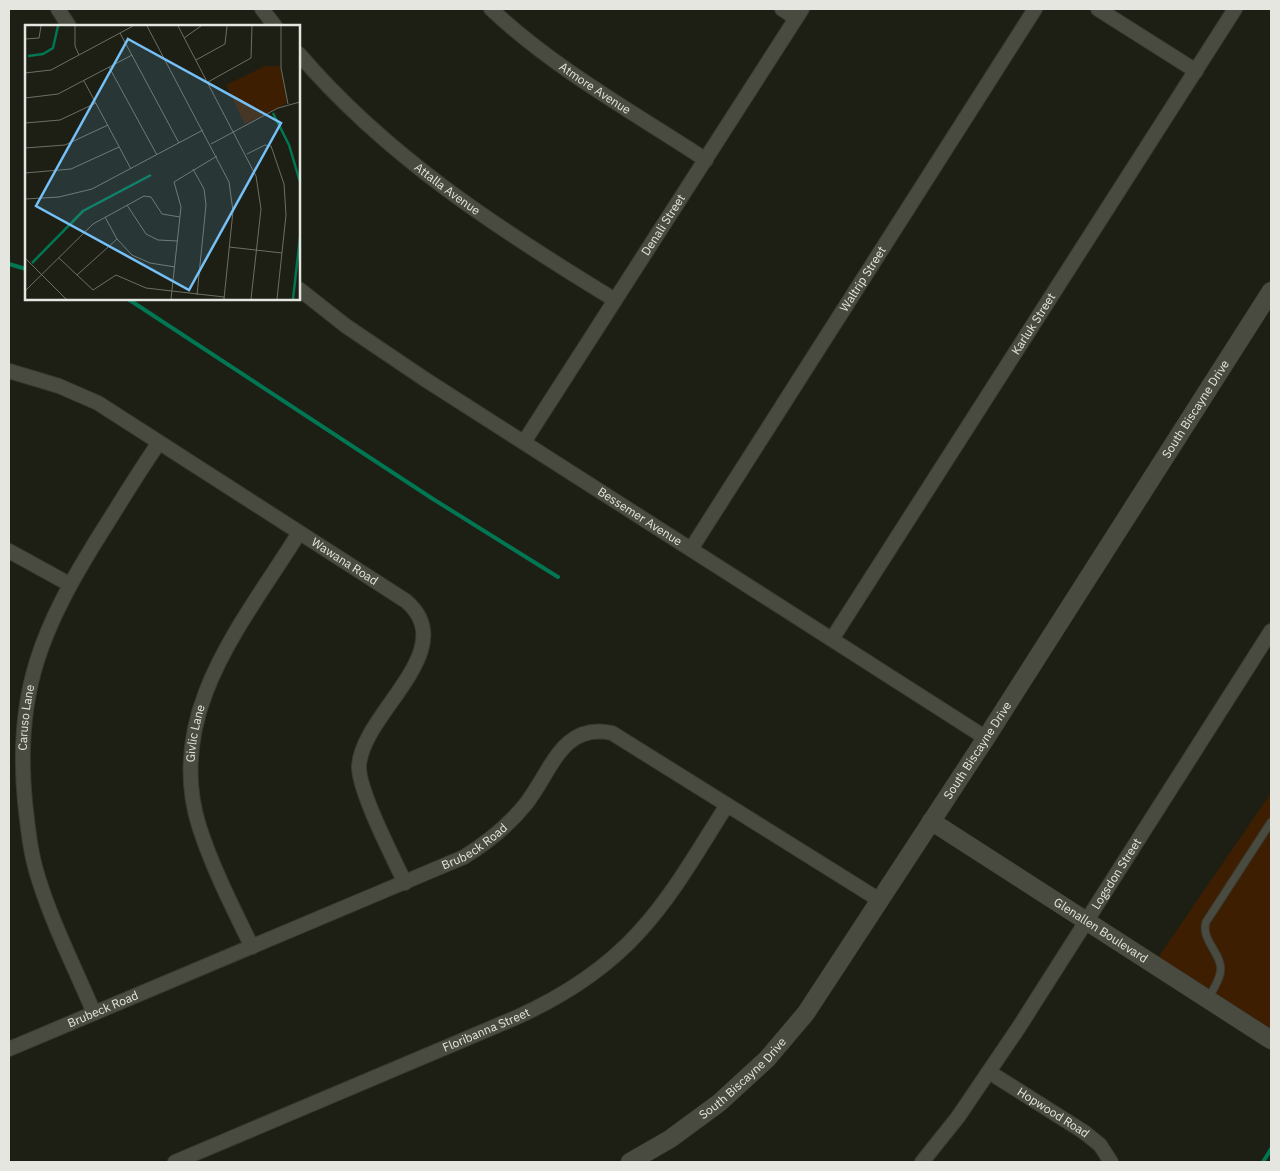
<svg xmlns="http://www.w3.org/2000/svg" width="1280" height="1171" viewBox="0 0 1280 1171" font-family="'IBM Plex Sans',sans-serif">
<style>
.green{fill:#3e1e00}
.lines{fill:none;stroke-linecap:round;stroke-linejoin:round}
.stream{stroke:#007752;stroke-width:4}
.service-casing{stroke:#393933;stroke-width:9}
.minor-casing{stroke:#393933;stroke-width:16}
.tertiary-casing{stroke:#393933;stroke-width:19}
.service{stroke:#4a4b40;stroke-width:7}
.minor{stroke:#4a4b40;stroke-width:14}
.tertiary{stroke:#4a4b40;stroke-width:18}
.labels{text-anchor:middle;stroke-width:5;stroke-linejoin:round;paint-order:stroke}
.street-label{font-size:12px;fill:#e5e6df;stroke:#14150b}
.inset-river{fill:none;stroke:#007752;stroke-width:2.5}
.inset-road{fill:none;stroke:#6d6e65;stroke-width:1}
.view{fill:#75c0f6;fill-opacity:0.15;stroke:#75c0f6;stroke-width:2.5}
.inset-edge{fill:none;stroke:#e5e6df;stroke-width:2.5}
</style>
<rect width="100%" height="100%" fill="#1d1e14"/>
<path class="green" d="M1271 793V1032L1157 959Z"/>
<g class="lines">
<path class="stream" d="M9 264 26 269
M128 299 433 499 558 577
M1263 1162 1271 1149"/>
<g class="service-casing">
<path id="service" d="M1208 999C1212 991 1218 983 1220 974 1225 955 1200 941 1206 922L1271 822"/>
</g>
<g class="minor-casing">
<g id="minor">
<path d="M58 9 69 26"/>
<path d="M262 9 275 26"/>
<path id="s1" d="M491 9C555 69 633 112 706 160"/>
<path d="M782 9 796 18"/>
<path d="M1098 9 1196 71"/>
<path id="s2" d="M299 54C387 157 500 230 615 300"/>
<path id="s3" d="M299 289 346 326 426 380 986 738"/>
<path id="s4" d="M9 371 59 386 98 403 406 601C463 650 362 713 359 766 358 790 393 857 405 883"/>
<path id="s5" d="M524 442 802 9"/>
<path id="s6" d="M691 549 1035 9"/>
<path d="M9 551 69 584"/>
<path id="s7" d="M832 639 1235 9"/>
<path id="s8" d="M252 947C233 908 212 867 199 826 164 713 243 623 299 533"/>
<path id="s9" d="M94 1013C75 968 52 923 38 877 30 852 28 828 25 802 14 690 43 626 101 533 120 503 138 473 158 444"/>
<path id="s10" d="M9 1049 464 857C488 842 508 826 525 805 551 773 561 722 612 733L881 901"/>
<path id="s11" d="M989 1072 1084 1132 1100 1145 1111 1162"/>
<path id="s12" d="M175 1162 515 1018C562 997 605 970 640 931 674 894 700 847 727 805"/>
<path id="s13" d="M922 1162 958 1117 1019 1027 1271 631"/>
</g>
</g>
<g class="tertiary-casing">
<g id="tertiary">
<path id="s14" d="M931 821 1271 1040"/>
<path id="s15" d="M630 1162 670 1139 719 1103 767 1059 806 1013 986 738 1271 291"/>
</g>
</g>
<use href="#service" class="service"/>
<use href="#minor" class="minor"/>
<use href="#tertiary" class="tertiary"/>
</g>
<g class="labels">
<g class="street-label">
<text dy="4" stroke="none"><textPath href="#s1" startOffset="131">Atmore Avenue</textPath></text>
<text dy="4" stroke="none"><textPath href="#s2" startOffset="201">Attalla Avenue</textPath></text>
<text dy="4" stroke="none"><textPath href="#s5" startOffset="258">Denali Street</textPath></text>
<text dy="4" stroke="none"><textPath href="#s6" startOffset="320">Waltrip Street</textPath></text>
<text dy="4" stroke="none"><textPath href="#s7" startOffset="374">Karluk Street</textPath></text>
<text dy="4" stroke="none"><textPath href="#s15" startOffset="951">South Biscayne Drive</textPath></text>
<text dy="4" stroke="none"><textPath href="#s3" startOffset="410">Bessemer Avenue</textPath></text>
<text dy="4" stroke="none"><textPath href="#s4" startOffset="388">Wawana Road</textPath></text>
<text dy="4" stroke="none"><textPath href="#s9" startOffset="308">Caruso Lane</textPath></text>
<text dy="4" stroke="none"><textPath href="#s8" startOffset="226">Givlic Lane</textPath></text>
<text dy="4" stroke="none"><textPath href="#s15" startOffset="546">South Biscayne Drive</textPath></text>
<text dy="4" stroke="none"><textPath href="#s10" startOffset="508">Brubeck Road</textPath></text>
<text dy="4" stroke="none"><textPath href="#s13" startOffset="348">Logsdon Street</textPath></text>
<text dy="4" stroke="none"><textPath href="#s14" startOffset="202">Glenallen Boulevard</textPath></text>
<text dy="4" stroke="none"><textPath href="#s10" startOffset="102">Brubeck Road</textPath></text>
<text dy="4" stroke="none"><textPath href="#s12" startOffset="338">Floribanna Street</textPath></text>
<text dy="4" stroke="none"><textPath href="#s15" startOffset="141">South Biscayne Drive</textPath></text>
<text dy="4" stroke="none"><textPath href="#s11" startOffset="76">Hopwood Road</textPath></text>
</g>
</g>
<g transform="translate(25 25)">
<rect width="275" height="275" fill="#1d1e14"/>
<path d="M240 41H255L262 78 220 99 201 60Z" fill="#3e1e00"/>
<path class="inset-river" d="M3 31 18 29 28 23 33 1M248 88 264 120 275 157M7 238 58 186 126 150M268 274 275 212"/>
<path class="inset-road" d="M50 1V21L54 30M122 1 204 157 208 186 199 274M153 1 231 151 236 184 226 274M256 1V43L263 79M95 8 154 118M159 13 176 1M0 14 14 13 16 1M171 35 200 19 202 1M84 42 132 130M0 48 26 45 108 1M59 56 106 144M183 57 226 33 227 1M0 73 33 69 107 30M0 98 35 95 71 78M186 119 253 83 275 77M0 123 40 120 83 100M222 129 240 120 246 121 259 159 261 190 252 274M168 144 179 164 181 180 172 270M0 148 46 144 94 122M0 174 34 172 67 164 178 105M102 180 121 209 133 215 153 216M80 192 92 214 107 230 125 238 150 242M204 222 257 228M0 233 41 274M34 233 68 265 91 250 121 263 199 272M52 250 92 214M0 266 68 199 119 171 126 172 137 189 155 192M146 274 156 182 149 157 192 131"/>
<path class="view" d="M103 14 256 98 164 265 11 181Z"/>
<rect width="275" height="275" class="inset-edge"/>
</g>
<rect width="1280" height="1171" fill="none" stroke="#e5e6df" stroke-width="20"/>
</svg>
